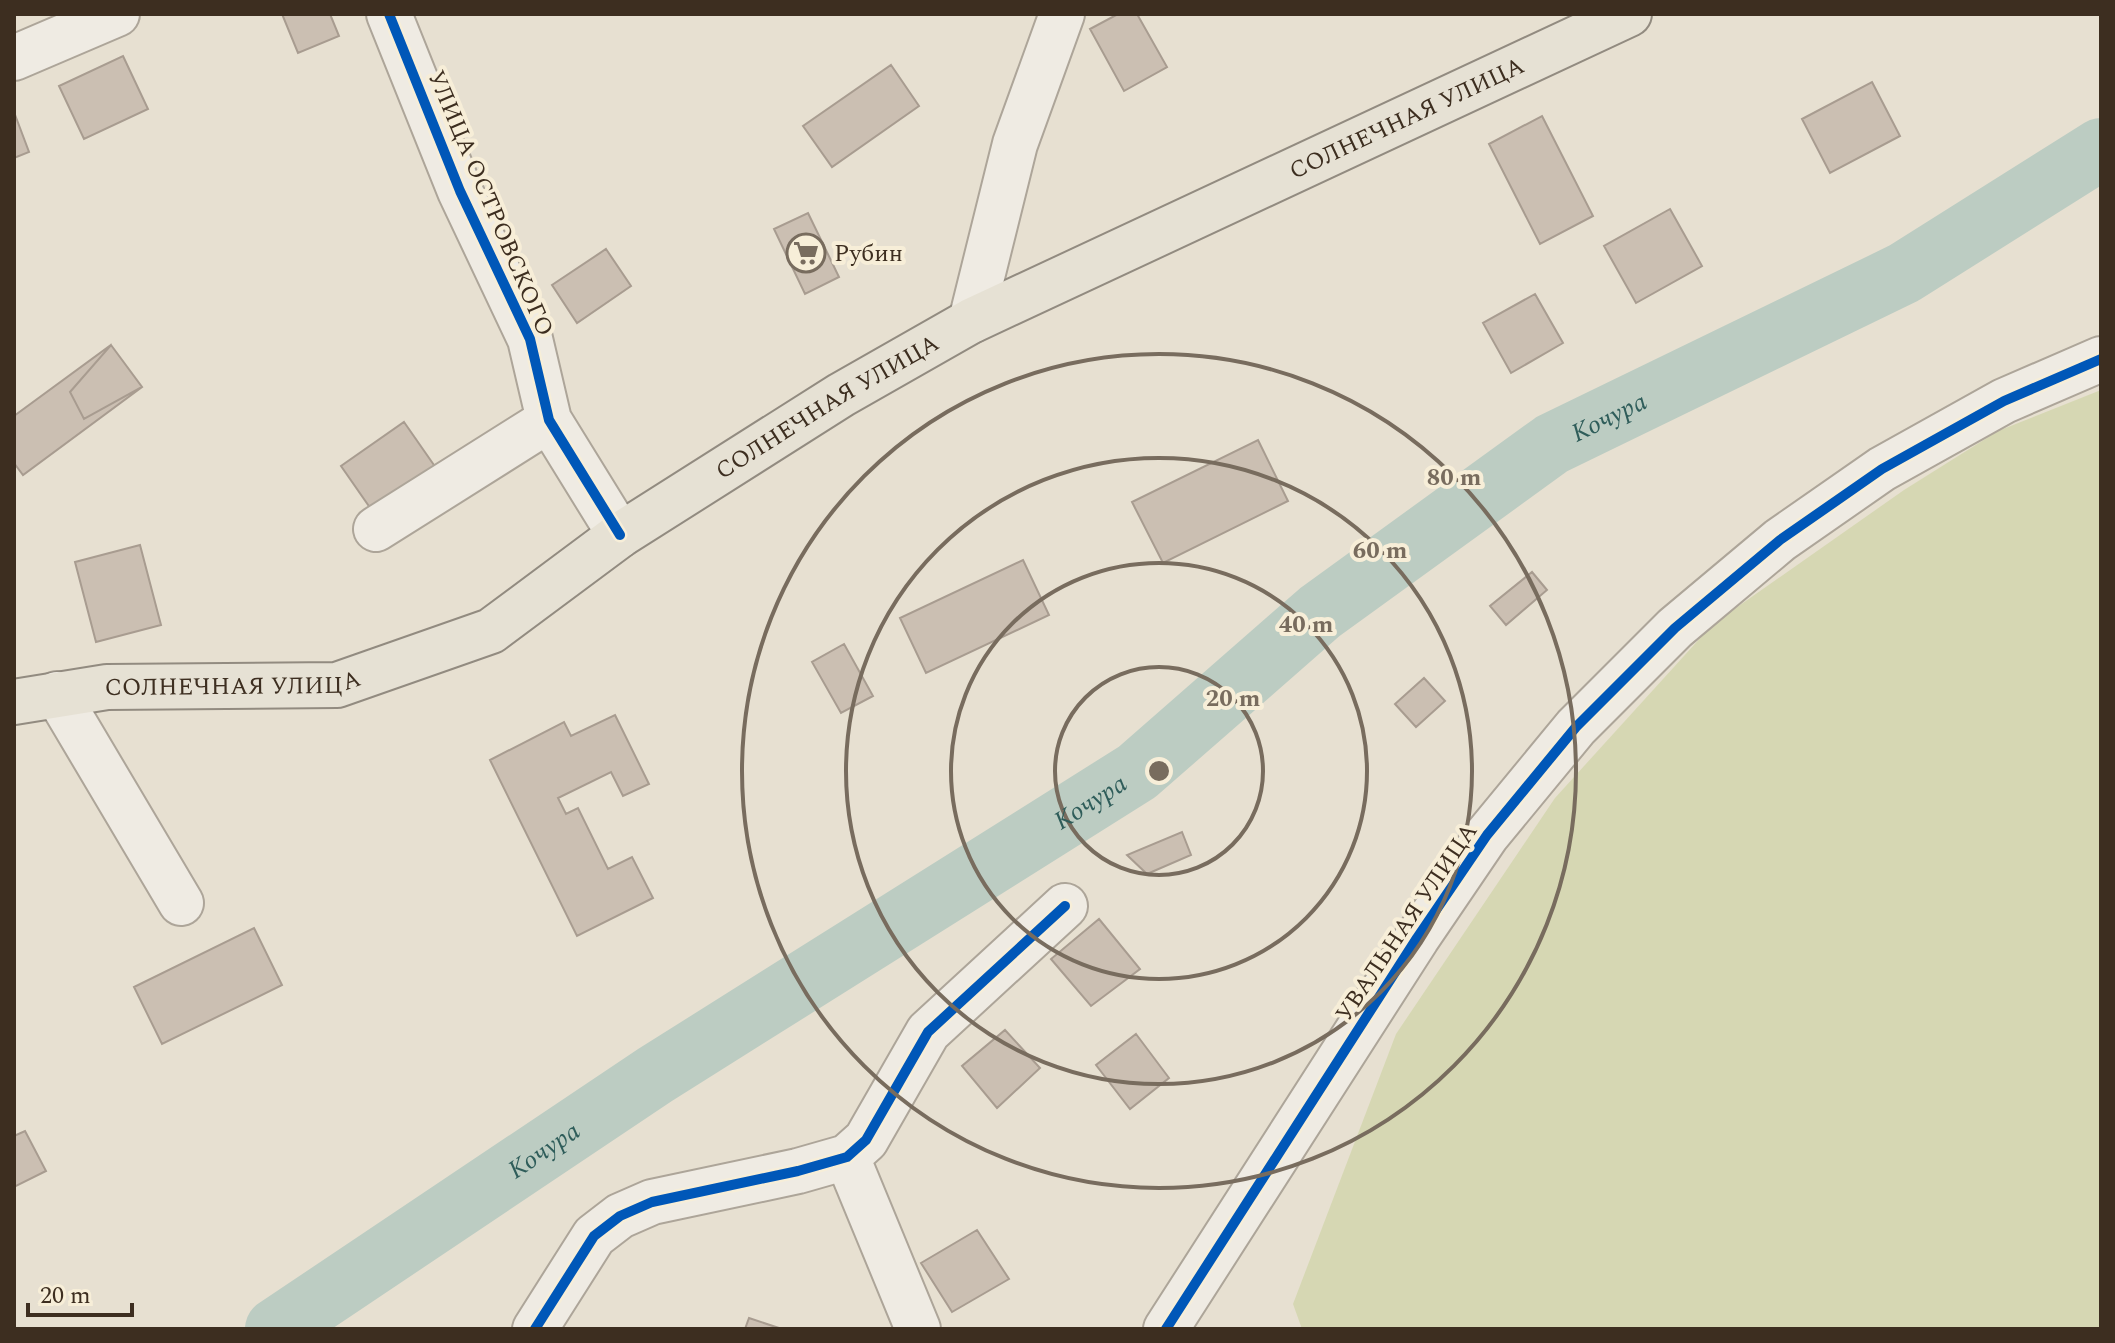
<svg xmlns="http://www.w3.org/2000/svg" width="2115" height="1343" viewBox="0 0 2115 1343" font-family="Spectral,serif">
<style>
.green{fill:#d6d7b3}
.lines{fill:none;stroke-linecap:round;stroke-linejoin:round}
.river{stroke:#bcccc2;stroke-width:62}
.building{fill:#cbbfb2;stroke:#a89c90;stroke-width:2}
.minor-casing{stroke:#ada599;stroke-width:48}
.major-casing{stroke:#928b80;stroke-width:48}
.minor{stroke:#efebe3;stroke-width:44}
.major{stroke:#e6e1d4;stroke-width:44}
.cycleway-casing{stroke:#f7eed8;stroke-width:15}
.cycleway{stroke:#0057b8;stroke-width:10}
.ring{fill:none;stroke:#786c5e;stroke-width:4}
.labels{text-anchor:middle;stroke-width:8;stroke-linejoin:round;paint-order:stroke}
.street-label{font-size:24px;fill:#3d2e20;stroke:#f7eed8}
.poi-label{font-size:24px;fill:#3d2e20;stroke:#f7eed8;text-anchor:start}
.water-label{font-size:26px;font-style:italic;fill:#2f5d5a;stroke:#f7eed8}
.centre{fill:#786c5e;stroke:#f7eed8;stroke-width:4}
.ring-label{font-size:24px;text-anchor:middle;font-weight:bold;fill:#786c5e;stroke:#f7eed8;stroke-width:8;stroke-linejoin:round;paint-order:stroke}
</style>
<rect width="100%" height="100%" fill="#e7e0d1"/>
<path class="green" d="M2101 390V1329H1302L1293 1304 1396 1034 1555 798 1713 624 1904 490 1998 431Z"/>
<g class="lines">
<path class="river" id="s1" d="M276 1329 655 1075 1137 772 1320 612 1552 444 1904 273 2101 149"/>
</g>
<path class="building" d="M282 14H330L339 36 298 53Z
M1118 14H1137L1167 67 1124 91 1090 29Z
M123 56 148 109 84 139 59 86Z
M891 65 919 106 832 167 803 126Z
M1872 82 1900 136 1830 173 1802 119Z
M14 112 29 152 14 158Z
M1542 116 1593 216 1540 244 1489 144Z
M1670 209 1702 266 1636 303 1604 246Z
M808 213 839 277 805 294 774 229Z
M606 249 631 286 577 323 552 285Z
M1535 294 1563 343 1511 373 1483 323Z
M111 345 142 387 23 475 14 463V416Z
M111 345 142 387 84 419 70 392Z
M404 422 436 468 373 512 341 466Z
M1258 440 1288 501 1163 563 1132 502Z
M140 545 161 625 96 642 75 562Z
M1023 560 1049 615 926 673 900 618Z
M1532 572 1547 590 1506 625 1490 606Z
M844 644 873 696 841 713 812 662Z
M1424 678 1445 701 1416 727 1395 704Z
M615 715 649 784 623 796 611 772 558 798 566 814 578 808 608 869 632 857 653 898 577 936 490 760 564 722 571 736Z
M1182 832 1191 855 1147 874 1127 855Z
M1099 919 1140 969 1091 1006 1051 959Z
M254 928 282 985 162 1044 134 987Z
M1005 1030 1040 1068 997 1108 962 1066Z
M1136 1034 1169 1078 1130 1109 1096 1065Z
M25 1131 46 1171 14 1187V1136Z
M977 1230 1009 1279 952 1312 921 1263Z
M749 1318 782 1329H745Z"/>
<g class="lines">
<g class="minor-casing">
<path id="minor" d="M389 14 460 191 530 339 549 420 620 535
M14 58 117 14
M971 321 1015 144 1062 14
M376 529 549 420
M57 694 181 903
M847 1157 918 1329
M535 1329 594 1236 620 1216 652 1202 798 1171 847 1157 866 1140 928 1032 1065 906
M1166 1329 1417 938 1487 835 1576 727 1675 628 1780 540 1882 469 2004 401 2101 359"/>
</g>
<g class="major-casing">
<g id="major">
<path id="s2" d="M14 702 107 687 337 685 491 631 620 535 841 395 971 321 1629 14"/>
</g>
</g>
<use href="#minor" class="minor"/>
<use href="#major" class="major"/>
<g class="cycleway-casing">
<path id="cycleway" d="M389 14 460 191 530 339 549 420 620 535
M535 1329 594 1236 620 1216 652 1202 798 1171 847 1157 866 1140 928 1032 1065 906
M1166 1329 1417 938 1487 835 1576 727 1675 628 1780 540 1882 469 2004 401 2101 359"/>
</g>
<use href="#cycleway" class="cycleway"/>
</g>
<g class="ring">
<circle cx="1159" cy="771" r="104"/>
<circle cx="1159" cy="771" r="208"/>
<circle cx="1159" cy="771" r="313"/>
<circle cx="1159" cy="771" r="417"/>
</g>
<defs>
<g id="supermarket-ring" transform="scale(2)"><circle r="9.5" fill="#f7eed8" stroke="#786c5e" stroke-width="1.5"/><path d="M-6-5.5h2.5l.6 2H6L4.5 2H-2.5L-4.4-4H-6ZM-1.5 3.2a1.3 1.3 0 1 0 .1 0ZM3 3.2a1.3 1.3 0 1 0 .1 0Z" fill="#786c5e"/></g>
</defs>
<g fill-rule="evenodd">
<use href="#supermarket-ring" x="806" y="253"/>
</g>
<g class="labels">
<g class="street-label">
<text dy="8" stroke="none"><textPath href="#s2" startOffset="1540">СОЛНЕЧНАЯ УЛИЦА</textPath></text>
<text transform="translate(491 203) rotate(67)" y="8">УЛИЦА ОСТРОВСКОГО</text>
<text dy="8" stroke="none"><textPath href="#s2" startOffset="892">СОЛНЕЧНАЯ УЛИЦА</textPath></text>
<text dy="8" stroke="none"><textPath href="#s2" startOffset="220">СОЛНЕЧНАЯ УЛИЦА</textPath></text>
<text transform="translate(1406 922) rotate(-56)" y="8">УВАЛЬНАЯ УЛИЦА</text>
</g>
<g class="poi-label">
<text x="834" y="261">Рубин</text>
</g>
<g class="water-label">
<text dy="9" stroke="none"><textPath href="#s1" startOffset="1618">Кочура</textPath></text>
<text dy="9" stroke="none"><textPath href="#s1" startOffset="970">Кочура</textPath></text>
<text dy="9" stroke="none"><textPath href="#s1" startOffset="322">Кочура</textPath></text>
</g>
</g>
<circle cx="1159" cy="771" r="12" class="centre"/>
<g class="ring-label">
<text x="1454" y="485">80 m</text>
<text x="1380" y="558">60 m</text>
<text x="1306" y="632">40 m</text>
<text x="1233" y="706">20 m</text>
</g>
<rect width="2115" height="1343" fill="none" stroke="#3d2e20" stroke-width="32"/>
<path d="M28 1303v12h104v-12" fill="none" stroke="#3d2e20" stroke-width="4"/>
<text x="40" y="1303" font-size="24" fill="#3d2e20" stroke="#f7eed8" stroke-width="6" paint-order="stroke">20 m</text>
</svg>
